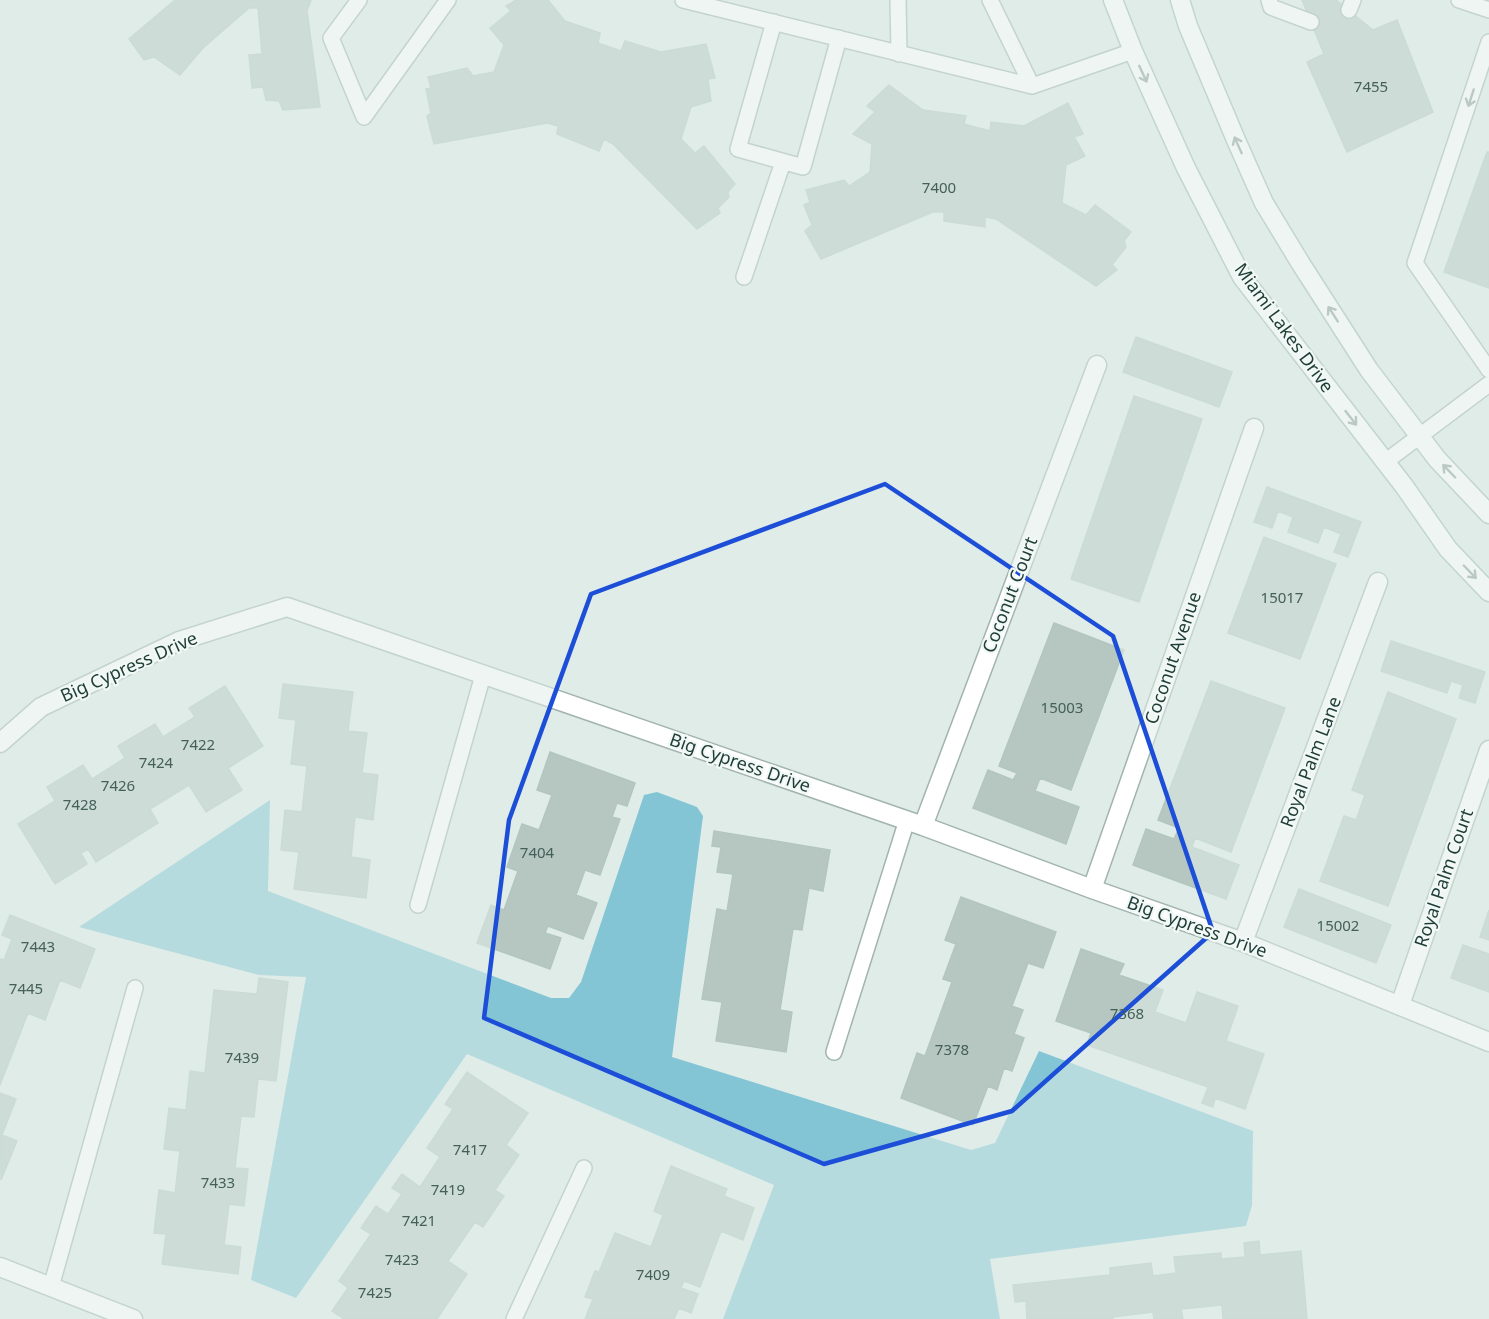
<svg xmlns="http://www.w3.org/2000/svg" width="1489" height="1319" viewBox="0 0 1489 1319" font-family="'Noto Sans',sans-serif">
<style>
.water{fill:#84c5d5}
.building{fill:#b5c7c0;stroke:#b2c6bf;stroke-width:1.5}
.lines{fill:none;stroke-linecap:round;stroke-linejoin:round}
.lane-casing{stroke:#a2b4af;stroke-width:18}
.street-casing{stroke:#a2b4af;stroke-width:21}
.secondary-casing{stroke:#9db8b0;stroke-width:21}
.lane{stroke:#fff;stroke-width:15}
.street{stroke:#fff;stroke-width:18}
.secondary{stroke:#fff;stroke-width:18}
.oneway{stroke:#8f9e9b}
.marked{fill:none;stroke:#1d4ed8;stroke-width:4.5;stroke-linejoin:round}
.labels{text-anchor:middle;stroke-width:4.5;stroke-linejoin:round;paint-order:stroke}
.number-label{font-size:15px;fill:#446059}
.street-label{font-size:18px;fill:#1f3d37;stroke:#f1f8f5}
</style>
<rect width="100%" height="100%" fill="#e0ece7"/>
<path class="water" d="M657 792 697 807 703 816 672 1057 971 1150 995 1143 1039 1051 1253 1131 1252 1205 1246 1226 990 1259 1000 1319H723L774 1185 467 1054 296 1298 251 1280 306 977 259 975 79 927 270 800 268 891 551 998H569L581 982 644 795Z"/>
<path class="building" d="M175 0H311L307 11 320 107 283 110 279 101 266 100 263 87 252 88 249 55 262 54 258 8H249L203 48 180 75 154 57 144 60 129 39Z
M516 0H548L565 21 600 33 598 43 621 51 625 41 661 52 706 44 715 78 708 79 711 101 691 107 681 139 695 153 704 146 735 184 728 192 729 197 718 208 720 213 697 229 613 144 604 139 599 151 557 134 558 126 547 123 434 144 427 116 431 113 426 89 431 88 428 77 467 68 473 76 494 72 504 45 490 28 511 11 506 6Z
M1302 0H1336L1373 30 1397 20 1433 112 1347 152 1307 62 1324 54Z
M889 85 923 110 966 116 964 124 990 131 991 122 1024 126 1068 103 1083 134 1074 137 1085 156 1066 165 1062 203 1086 215 1095 205 1131 232 1124 241 1126 247 1112 265 1117 270 1096 286 996 219 985 217V227L944 221V212H933L821 259 805 231 812 225 804 205 810 202 806 190 844 180 849 186 870 172 872 144 853 134 875 112 867 106Z
M1487 152H1489V288L1444 272Z
M1136 337 1232 372 1219 407 1123 372Z
M1134 396 1202 419 1139 602 1071 579Z
M1267 487 1361 522 1348 557 1334 552 1341 534 1324 527 1318 543 1288 532 1293 517 1278 511 1272 528 1254 522Z
M1264 537 1336 564 1300 659 1228 633Z
M1054 623 1124 650 1071 790 1040 778 1035 791 1079 807 1066 844 973 808 988 770 1013 780 1017 773 999 766Z
M1391 641 1485 672 1475 703 1459 698 1463 685 1451 681 1447 693 1381 671Z
M1211 681 1285 708 1231 852 1195 838 1192 847 1239 865 1226 899 1133 865 1146 829 1174 839 1179 828 1158 820Z
M283 684 353 692 348 731 367 733 362 773 378 775 373 820 355 817 351 857 370 860 366 898 294 889 299 852 281 850 285 810 302 812 307 766 291 764 296 720 279 718Z
M225 686 263 746 228 768 242 790 206 812 189 785 150 809 158 823 96 862 88 849 81 853 87 864 55 884 18 824 55 801 47 787 83 765 92 779 125 758 118 746 155 724 163 737 195 717 189 708Z
M1388 692 1456 719 1388 906 1320 881 1344 816 1356 820 1365 795 1352 790Z
M550 752 635 783 627 806 617 803 612 817 620 819 600 875 585 870 576 895 597 903 583 939 548 926 545 933 561 938 550 969 477 943 491 905 504 910 518 871 507 867 522 824 539 830 552 795 537 790Z
M714 831 830 850 823 891 809 888 802 930 793 929 780 1010 792 1012 786 1052 716 1041 722 1002 702 999 717 909 727 911 733 874 717 872 721 847 712 846Z
M1299 889 1391 925 1376 963 1284 927Z
M961 897 1056 932 1043 968 1028 963 1012 1006 1023 1010 1014 1034 1024 1038 1012 1071 1004 1068 997 1090 988 1086 973 1125 901 1098 917 1053 925 1056 952 982 943 979 956 944 945 940Z
M1489 910V940L1480 937Z
M10 915 95 949 80 988 60 980 45 1020 28 1013 0 1085V959L4 960 12 939 2 935Z
M1463 945 1489 954V992L1451 978Z
M1081 949 1124 964 1119 975 1163 990 1155 1012 1186 1023 1197 992 1238 1006 1226 1041 1264 1054 1245 1109 1215 1098 1213 1107 1202 1103 1208 1087 1087 1045 1091 1033 1056 1021Z
M259 978 288 982 276 1081 258 1079 254 1117 241 1116 235 1168 248 1169 244 1206 229 1204 224 1245 241 1247 238 1274 162 1264 166 1234 154 1233 159 1190 175 1193 180 1151 164 1149 169 1108 186 1110 190 1071 205 1073 214 990 257 994Z
M467 1072 528 1113 506 1145 519 1155 495 1190 504 1196 483 1227 475 1222 448 1261 467 1274 437 1319H344L332 1311 348 1288 339 1281 371 1234 361 1228 376 1206 388 1214 402 1194 392 1188 402 1174 420 1187 440 1157 427 1148 453 1109 445 1104Z
M0 1093 16 1099 2 1135 17 1141 1 1180Z
M671 1166 727 1189 724 1196 754 1208 743 1240 721 1231 700 1287 684 1281 681 1288 698 1294 691 1313 679 1308 674 1319H585L593 1299 585 1297 595 1271 599 1272 615 1233 651 1247 663 1215 654 1211Z
M1259 1241 1260 1255 1301 1251 1307 1319H1223L1222 1305 1181 1309 1183 1319H1154L1153 1312 1113 1317V1319H1027L1026 1301 1015 1302 1013 1285 1110 1275V1268L1151 1263 1153 1276 1176 1273 1174 1257 1221 1253V1259L1245 1257 1244 1243Z"/>
<g class="lines">
<g class="lane-casing">
<path id="lane" d="M359 0 331 38 364 117 448 0
M683 0 1032 86 1133 51
M898 0 899 54
M990 0 1032 86
M1269 0 1271 7 1311 22
M1459 0 1489 10
M1349 10 1353 0
M774 22 738 149 803 167 839 38
M1489 42 1415 263 1489 370
M744 277 783 162
M1385 462 1489 384
M418 905 483 675
M834 1052 907 820
M51 1287 135 988
M514 1319 584 1168"/>
</g>
<g class="street-casing">
<path id="street" d="M0 743 41 707 179 641 287 607 923 826 1092 889 1243 942 1489 1042
M923 826 1097 365
M1092 889 1254 428
M1243 942 1378 582
M1400 1005 1489 750
M0 1267 133 1319"/>
</g>
<g class="secondary-casing">
<path id="secondary" d="M1113 0 1133 51 1186 168 1242 277 1404 486 1448 549 1489 592
M1180 0 1188 26 1236 140 1264 203 1301 264 1369 370 1437 459 1489 514"/>
</g>
<use href="#lane" class="lane"/>
<use href="#street" class="street"/>
<use href="#secondary" class="secondary"/>
</g>
<defs><path id="oneway-shaft" d="M-6 0H5M1.5-3L5.5 0L1.5 3" fill="none" stroke-width="1.6" stroke-linecap="round" stroke-linejoin="round" transform="scale(1.5)"/></defs>
<g class="oneway">
<use href="#oneway-shaft" transform="translate(1143 74) rotate(65)"/>
<use href="#oneway-shaft" transform="translate(1471 98) rotate(108)"/>
<use href="#oneway-shaft" transform="translate(1238 145) rotate(-114)"/>
<use href="#oneway-shaft" transform="translate(1333 314) rotate(-123)"/>
<use href="#oneway-shaft" transform="translate(1351 418) rotate(52)"/>
<use href="#oneway-shaft" transform="translate(1449 471) rotate(-134)"/>
<use href="#oneway-shaft" transform="translate(1470 572) rotate(46)"/>
</g>
<path d="M0 0H1489V1319H0ZM885 484 1113 636 1213 932 1012 1111 824 1164 484 1018 509 820 591 594Z" fill="#e0ece7" fill-opacity=".55" fill-rule="evenodd"/>
<path class="marked" d="M885 484 1113 636 1213 932 1012 1111 824 1164 484 1018 509 820 591 594Z"/>
<g class="labels">
<g class="number-label">
<text x="1371" y="92">7455</text>
<text x="939" y="193">7400</text>
<text x="1282" y="603">15017</text>
<text x="1062" y="713">15003</text>
<text x="198" y="750">7422</text>
<text x="156" y="768">7424</text>
<text x="118" y="791">7426</text>
<text x="80" y="810">7428</text>
<text x="537" y="858">7404</text>
<text x="1338" y="931">15002</text>
<text x="38" y="952">7443</text>
<text x="26" y="994">7445</text>
<text x="1127" y="1019">7368</text>
<text x="952" y="1055">7378</text>
<text x="242" y="1063">7439</text>
<text x="470" y="1155">7417</text>
<text x="218" y="1188">7433</text>
<text x="448" y="1195">7419</text>
<text x="419" y="1226">7421</text>
<text x="402" y="1265">7423</text>
<text x="653" y="1280">7409</text>
<text x="375" y="1298">7425</text>
</g>
<g class="street-label">
<text transform="translate(1284 328) rotate(54)" y="6">Miami Lakes Drive</text>
<text transform="translate(1010 595) rotate(-69)" y="6">Coconut Court</text>
<text transform="translate(1173 658) rotate(-71)" y="6">Coconut Avenue</text>
<text transform="translate(129 667) rotate(-24)" y="6">Big Cypress Drive</text>
<text transform="translate(1311 762) rotate(-69)" y="6">Royal Palm Lane</text>
<text transform="translate(740 763) rotate(19)" y="6">Big Cypress Drive</text>
<text transform="translate(1444 878) rotate(-71)" y="6">Royal Palm Court</text>
<text transform="translate(1197 927) rotate(20)" y="6">Big Cypress Drive</text>
</g>
</g>
</svg>
